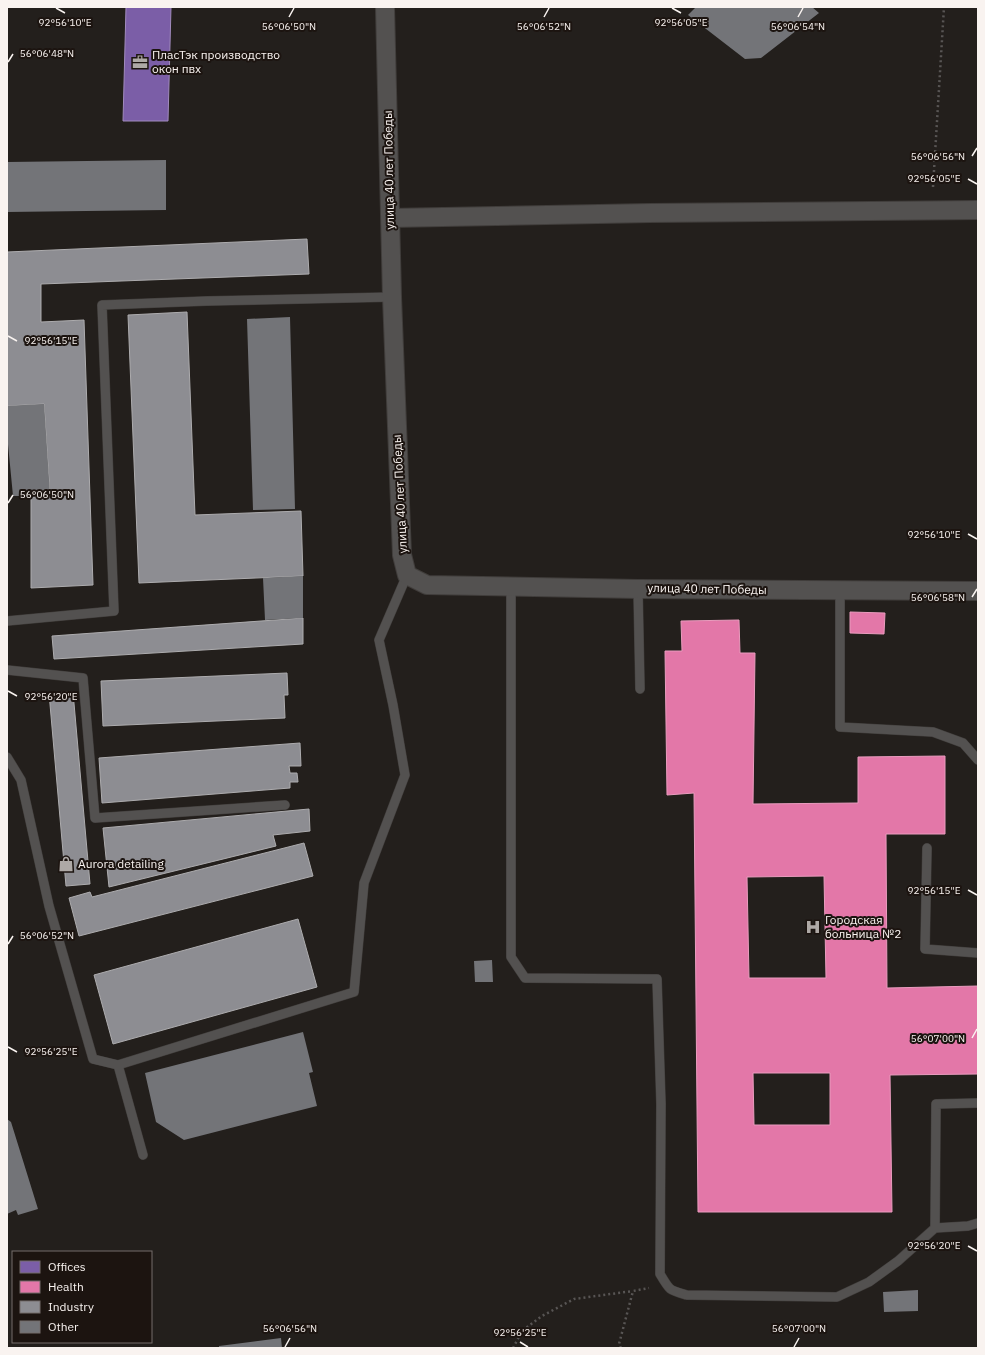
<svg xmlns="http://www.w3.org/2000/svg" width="985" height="1355" viewBox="0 0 985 1355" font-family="'IBM Plex Sans',sans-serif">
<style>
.offices{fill:#7b5ea7;stroke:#a18bbd}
.health{fill:#e377a8;stroke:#ea9cbe;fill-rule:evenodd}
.industry{fill:#8d8d92;stroke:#adacae}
.building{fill:#737478}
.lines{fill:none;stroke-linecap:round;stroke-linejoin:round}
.lane-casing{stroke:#403d3b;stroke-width:10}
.street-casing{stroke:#403d3b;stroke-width:20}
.path{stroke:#585554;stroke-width:2.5;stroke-dasharray:2 3;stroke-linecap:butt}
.lane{stroke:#535150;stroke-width:9}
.street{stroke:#535150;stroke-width:18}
.ticks{fill:none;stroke:#f9f3f0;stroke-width:1.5}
.labels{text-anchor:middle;stroke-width:4;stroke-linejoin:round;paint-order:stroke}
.poi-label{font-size:12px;fill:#f9f3f0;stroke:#1c1410;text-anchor:start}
.street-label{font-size:12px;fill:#f9f3f0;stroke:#1c1410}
.ticks-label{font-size:10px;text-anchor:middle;fill:#f9f3f0;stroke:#1c1410;stroke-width:4;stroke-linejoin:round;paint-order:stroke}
</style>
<rect width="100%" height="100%" fill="#231f1c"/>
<path class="offices" d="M126 7H171L168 121H123Z"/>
<path class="health" d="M850 612 885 613 884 634 850 633Z
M739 620 740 653H755L753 804 858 803V757L945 756V834H886L887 988 978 986V1074L890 1075 892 1212H698L694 793 667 795 665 651H682L681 621ZM824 876 826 978H749L747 877ZM753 1073H830V1125H754Z"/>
<path class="industry" d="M307 239 309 274 41 284V322L84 320 93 585 31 588V497L50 496 44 404 7 406V252Z
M187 312 195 515 301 511 303 576 139 583 128 315Z
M303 618V644L54 659 52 636Z
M287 673 288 695H284L285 718 103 726 101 681Z
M73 692 90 884 66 886 49 693Z
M300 743 301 766H289L290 773H297L298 782H290V788L102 803 99 758Z
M309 809 310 831 273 835 276 846 109 887 103 828Z
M304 843 313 876 79 936 69 898 90 892 92 897Z
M298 919 317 987 113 1044 94 975Z"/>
<path class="building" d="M696 7H812L819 13 761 58 745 59 688 15Z
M166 160V210L7 212V162Z
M290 317 295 509 253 510 247 319Z
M44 404 50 496H13L7 434V406Z
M303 576V618L265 620 263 578Z
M492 960 493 982H475L474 961Z
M303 1032 313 1072 309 1073 317 1106 184 1140 156 1122 145 1073Z
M7 1119 11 1122 38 1209 18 1215 16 1210 7 1214Z
M918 1290V1311L884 1312 883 1292Z
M281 1338 282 1348H219V1346Z"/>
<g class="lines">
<g class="lane-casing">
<path id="lane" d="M511 587V957L525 978 657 979 661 1104 660 1274C670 1291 669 1290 687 1295L837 1297 869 1282 898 1261 935 1228 968 1226 978 1223
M638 589 640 689
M840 591V727L933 732 963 743 978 760
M7 621 114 611 102 305 207 301 392 297
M7 670 83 678 95 818 285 805
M7 757 21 780 49 906 93 1059 118 1065 354 992 364 883 405 775 393 705 379 640 407 575
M927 848 925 949 978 953
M118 1065 143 1155
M935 1228 936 1104 978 1103"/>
</g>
<g class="street-casing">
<path id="street" d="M385 7 392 297 402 555 407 575 427 585 638 589 978 591
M390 218 650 213 978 210"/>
</g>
<path class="path" d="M933 187 944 7
M513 1348 522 1331 542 1316 574 1299 633 1291
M621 1348 619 1344 633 1291 649 1288"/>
<use href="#lane" class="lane"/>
<use href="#street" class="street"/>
</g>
<path class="ticks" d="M56 8 65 13M672 8 681 13M289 17 294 8M544 17 549 8M798 17 803 8M8 62 13 54M972 156 977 148M968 179 977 184M8 336 17 341M8 503 13 495M968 534 977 539M972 597 977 589M8 691 17 696M968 890 977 895M8 944 13 936M972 1038 977 1029M8 1047 17 1052M968 1246 977 1251M520 1342 528 1347M285 1347 290 1338M794 1347 799 1338"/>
<defs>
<g id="office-bare" transform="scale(1.2)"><path d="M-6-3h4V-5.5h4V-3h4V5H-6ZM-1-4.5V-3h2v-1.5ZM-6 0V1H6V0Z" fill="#aea9a6" stroke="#1c1410" stroke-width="2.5" paint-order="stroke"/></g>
<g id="shop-bare" transform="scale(1.2)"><path d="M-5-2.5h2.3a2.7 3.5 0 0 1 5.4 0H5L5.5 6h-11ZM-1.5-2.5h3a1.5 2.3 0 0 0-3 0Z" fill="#aea9a6" stroke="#1c1410" stroke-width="2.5" paint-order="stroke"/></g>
<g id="hospital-bare" transform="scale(1.2)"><path d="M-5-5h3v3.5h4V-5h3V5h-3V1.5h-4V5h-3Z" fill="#aea9a6" stroke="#1c1410" stroke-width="2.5" paint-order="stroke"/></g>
</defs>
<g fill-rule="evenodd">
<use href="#office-bare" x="140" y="62"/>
<use href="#shop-bare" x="66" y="864"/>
<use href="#hospital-bare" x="813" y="927"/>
</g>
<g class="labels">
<g class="poi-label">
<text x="152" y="59">ПласТэк производство<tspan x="152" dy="14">окон пвх</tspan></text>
<text x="78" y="868">Aurora detailing</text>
<text x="825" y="924">Городская<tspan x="825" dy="14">больница №2</tspan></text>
</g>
<g class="street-label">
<text transform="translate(389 170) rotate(-91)" y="4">улица 40 лет Победы</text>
<text transform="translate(400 494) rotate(-93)" y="4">улица 40 лет Победы</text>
<text transform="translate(707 589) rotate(1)" y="4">улица 40 лет Победы</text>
</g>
</g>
<g class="ticks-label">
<text x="65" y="26">92°56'10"E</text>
<text x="681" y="26">92°56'05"E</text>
<text x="289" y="30">56°06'50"N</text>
<text x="544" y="30">56°06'52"N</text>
<text x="798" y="30">56°06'54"N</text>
<text x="47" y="57">56°06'48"N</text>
<text x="938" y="160">56°06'56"N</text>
<text x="934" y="182">92°56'05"E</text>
<text x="51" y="344">92°56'15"E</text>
<text x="47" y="498">56°06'50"N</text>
<text x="934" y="538">92°56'10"E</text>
<text x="938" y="601">56°06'58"N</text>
<text x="51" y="700">92°56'20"E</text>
<text x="934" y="894">92°56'15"E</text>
<text x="47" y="939">56°06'52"N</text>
<text x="938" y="1042">56°07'00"N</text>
<text x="51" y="1055">92°56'25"E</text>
<text x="934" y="1249">92°56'20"E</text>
<text x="290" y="1332">56°06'56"N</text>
<text x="799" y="1332">56°07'00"N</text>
<text x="520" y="1336">92°56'25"E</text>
</g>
<rect width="985" height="1355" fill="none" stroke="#f9f3f0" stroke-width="16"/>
<rect x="12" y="1251" width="140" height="92" fill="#1c1410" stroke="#746d6a"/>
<rect x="20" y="1261" width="20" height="12" fill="#7b5ea7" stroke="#746d6a"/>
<text x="48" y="1271" font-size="12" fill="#f9f3f0">Offices</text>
<rect x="20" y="1281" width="20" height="12" fill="#e377a8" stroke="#746d6a"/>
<text x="48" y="1291" font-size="12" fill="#f9f3f0">Health</text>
<rect x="20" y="1301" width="20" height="12" fill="#8d8d92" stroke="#746d6a"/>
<text x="48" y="1311" font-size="12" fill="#f9f3f0">Industry</text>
<rect x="20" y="1321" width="20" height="12" fill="#737478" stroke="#746d6a"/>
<text x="48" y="1331" font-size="12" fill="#f9f3f0">Other</text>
</svg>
